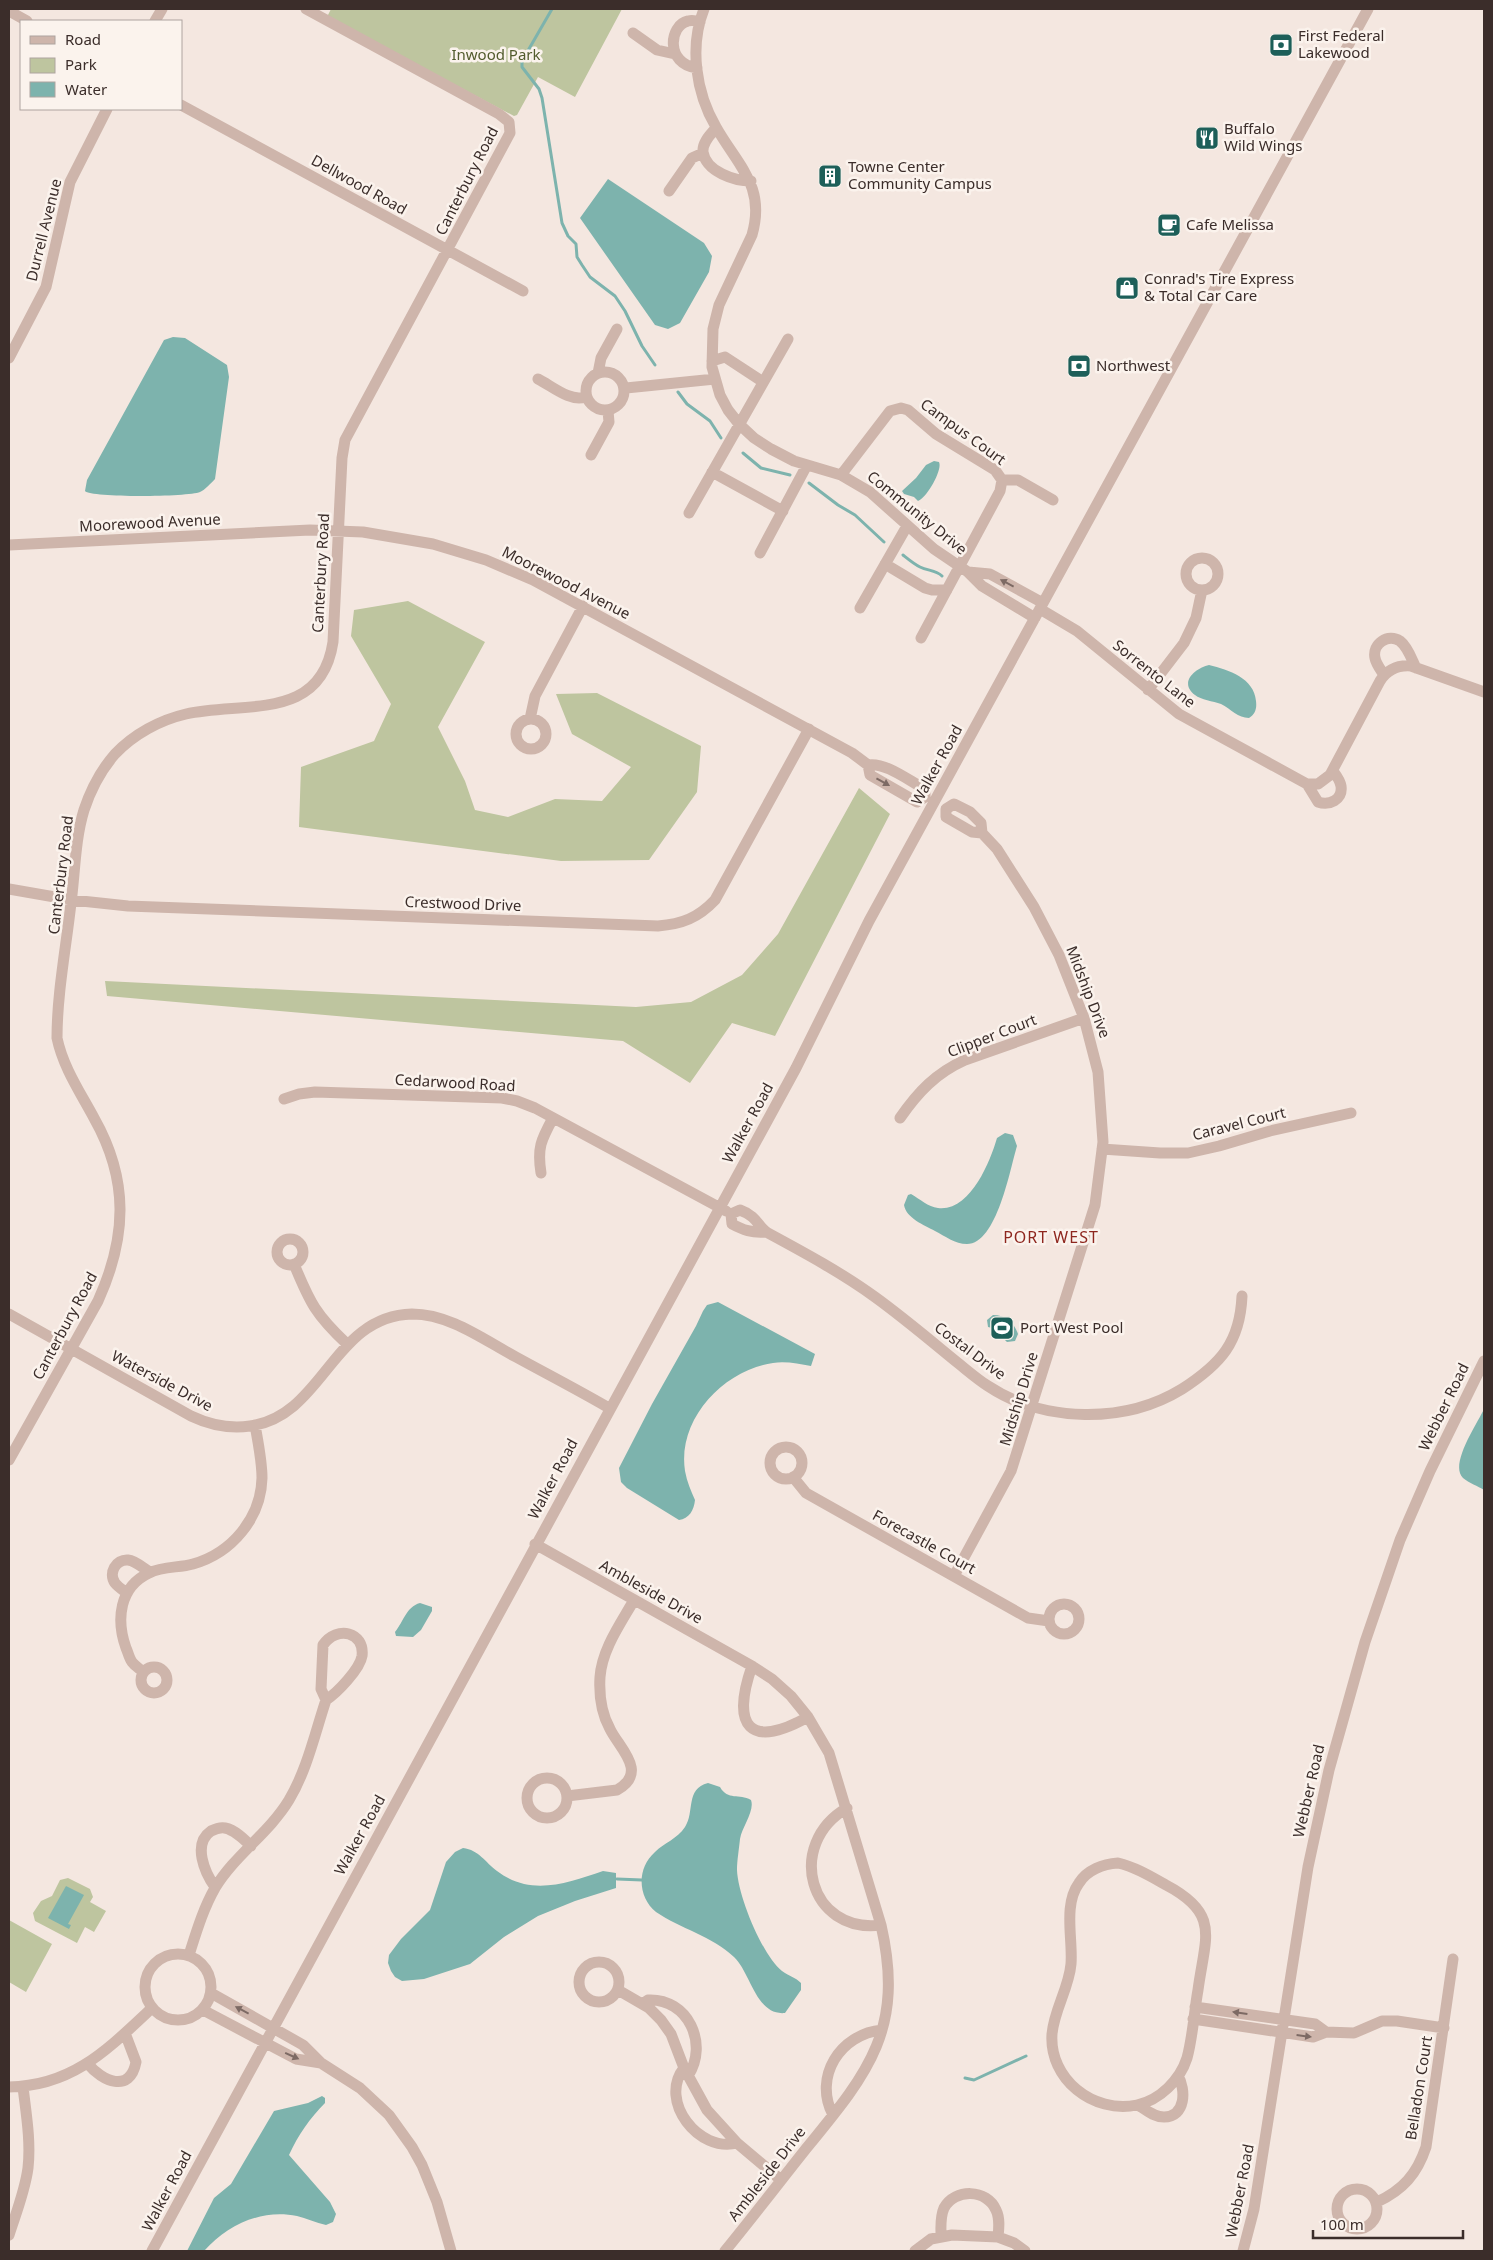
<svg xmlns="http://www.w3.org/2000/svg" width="1493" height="2260" viewBox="0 0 1493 2260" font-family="'Noto Sans',sans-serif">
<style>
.green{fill:#bec59f}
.water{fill:#7db3ad}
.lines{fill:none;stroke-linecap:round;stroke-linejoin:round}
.stream{stroke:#7db3ad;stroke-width:3}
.minor{stroke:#ceb5ab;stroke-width:11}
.oneway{fill:#7d6a64}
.labels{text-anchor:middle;stroke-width:5;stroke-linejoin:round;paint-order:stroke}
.poi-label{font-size:15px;fill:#3b2d2a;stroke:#fbf3ed;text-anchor:start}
.park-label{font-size:15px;fill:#525b2d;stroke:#fbf3ed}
.street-label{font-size:15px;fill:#3b2d2a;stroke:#fbf3ed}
.neighbourhood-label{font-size:16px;letter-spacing:1px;fill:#8e271f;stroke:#fbf3ed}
</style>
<rect width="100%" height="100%" fill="#f4e7e0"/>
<path class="green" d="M331 9H622L575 97 538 77 517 115 514 116 327 17Z
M408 601 485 642 438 727 465 781 475 810 508 817 555 799 602 801 631 767 572 734 556 694 597 693 701 746 697 792 649 860 561 861 299 827 301 767 374 741 391 704 351 636 354 610Z
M859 788 890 814 775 1036 732 1023 690 1083 623 1041 107 996 105 981 636 1007 691 1002 742 975 778 934Z
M68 1878 90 1889 93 1897 90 1902 106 1911 94 1932 85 1927 77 1943 35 1921 33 1913 41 1901 52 1896 60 1880Z
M9 1920 52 1944 26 1992 9 1982Z"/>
<path class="water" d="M608 179 704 243 712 256 709 272 680 323 668 329 655 325 580 218Z
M173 337 185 338 227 365 229 377 215 479C211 483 205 490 200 492 188 497 91 498 85 491L87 480 164 340Z
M934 461 939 462C943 470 926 499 918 501L914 497 904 494 902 491 916 478 926 465Z
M1209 665C1229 670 1254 678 1256 701 1257 709 1255 714 1249 718 1238 718 1231 709 1221 704 1213 701 1201 700 1195 695 1178 682 1196 668 1209 665Z
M1005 1133 1013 1135 1017 1146C1010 1169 997 1244 967 1244 955 1244 945 1236 935 1231 924 1225 906 1218 904 1205L908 1195 911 1194C920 1199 928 1207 938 1208 970 1212 990 1162 997 1138Z
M718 1302 815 1354 811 1366C799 1364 786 1361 773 1363 724 1370 677 1419 685 1471 687 1482 691 1491 695 1500 694 1510 689 1519 679 1520L627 1488 621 1482 619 1468 652 1404 696 1326 703 1311 707 1305Z
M993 1315C1005 1315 1014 1322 1018 1334L1015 1341 1007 1342 1004 1339 1000 1330 988 1327 987 1320Z
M1484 1409V1490C1478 1486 1469 1483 1463 1478 1449 1465 1477 1424 1484 1409Z
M420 1603 432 1607V1611L421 1630 413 1637 396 1636 395 1632C404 1621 406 1607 420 1603Z
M708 1783 720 1787C728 1801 739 1793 751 1800 755 1811 742 1827 740 1839 739 1849 737 1861 737 1870 738 1896 762 1955 782 1971 789 1976 795 1977 801 1983V1990L785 2013C756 2016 751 1973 734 1957 712 1936 681 1929 656 1912 638 1897 636 1869 655 1852 664 1843 677 1839 685 1827 695 1812 685 1789 708 1783Z
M463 1848C479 1850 485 1862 497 1871 531 1897 567 1883 603 1871L616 1873V1888L575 1901 538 1916 504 1937 470 1964 424 1979 402 1981 395 1977 391 1971 388 1963 389 1955 401 1939 430 1910 446 1862 455 1852Z
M66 1886 84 1895 68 1924 71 1925 69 1929 48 1918Z
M322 2096 325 2098V2103C310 2118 298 2135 289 2155L330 2202 336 2214 333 2222 326 2225C316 2223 306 2218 297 2216 260 2209 228 2225 204 2251H187L214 2198 231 2184 274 2111 308 2103Z"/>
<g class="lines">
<path class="stream" d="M552 9 522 61V67L539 89 542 98 562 223 568 236 576 244 577 257 582 265 590 277 615 296 625 311 642 346 655 365
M678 392 687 404 710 421 721 438
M743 453 761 468 790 475
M809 483 838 505 855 515 884 542
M903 555C908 559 914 564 920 567 928 571 936 570 942 576
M617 1879 642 1880
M965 2078 974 2080 1026 2056
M1483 2251H1484"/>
<path class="minor" d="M704 9C689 47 696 93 716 127 738 166 766 186 752 235L719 305 713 329 712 367 720 395 728 410 739 424 754 438 771 449 794 461 841 475 870 492 934 549 968 572 982 586 1035 618
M9 11 27 21
M155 21 162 9
M633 33 657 50 675 54
M697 68C665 64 669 25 688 21 692 20 697 21 700 22
M181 105 523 291
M716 128C711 134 702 142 703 152 706 172 735 181 751 181
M669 191 692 158 703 153
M9 358 46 287 70 182 107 109
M712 361 725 357 763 382
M586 391a19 19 0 1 1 38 0a19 19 0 1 1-38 0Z
M598 373 601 358 617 329
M538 379C552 386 570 402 585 397
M626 388 715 379
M591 455 609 422 608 411
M712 472 783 511
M841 475 890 411 901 408 908 410 936 434 995 470 1002 480 1000 491 921 638
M1002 480H1018L1053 500
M689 513 788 339
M9 545 310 530 363 532 433 544 486 560 533 580 852 753 868 765 870 775 917 802 925 797V789C909 781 886 762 868 765
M760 553 807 465
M1186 574a16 16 0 1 1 32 0a16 16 0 1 1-32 0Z
M885 564 925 588 932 590H947
M968 572 990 574 1043 603
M860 608 907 526
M1040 609 1077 631 1179 714 1307 784H1318L1330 775 1380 681C1387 670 1398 665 1411 666L1484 692
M1384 675C1381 670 1376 664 1375 658 1372 644 1388 633 1400 641 1408 647 1412 660 1416 668
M1148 690 1184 643 1196 618 1202 590
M530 719 535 696 583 606
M516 734a15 15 0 1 1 30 0a15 15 0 1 1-30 0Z
M1307 784 1318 802C1329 806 1343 800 1341 786 1340 780 1336 775 1333 771
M954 804 970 812 981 823 982 833 972 832 946 817V809Z
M9 889 72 900 128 906 658 926C682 924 698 918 715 900L809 729
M284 1099 299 1094 315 1092 502 1098 517 1101 535 1108 726 1211
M900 1118C918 1092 936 1073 965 1060L1084 1018
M1102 1149 1160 1153H1188L1219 1146 1270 1131 1351 1113
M541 1173C537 1148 541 1140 553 1118
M765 1232C752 1233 743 1230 732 1224L731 1214 740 1210C759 1217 757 1227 768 1233 805 1253 842 1273 875 1297 904 1318 931 1341 958 1363 968 1371 977 1379 988 1386 1044 1423 1125 1424 1182 1389 1221 1364 1240 1342 1242 1296
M277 1252a13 13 0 1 1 26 0a13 13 0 1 1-26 0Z
M294 1264C310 1303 316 1315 347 1344
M9 1314 191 1416C210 1425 229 1429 250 1426 324 1416 332 1316 412 1314 450 1314 484 1340 516 1357 547 1374 578 1390 609 1408
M770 1463a16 16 0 1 1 32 0a16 16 0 1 1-32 0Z
M9 1460 98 1301C127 1237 129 1180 94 1118 80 1092 63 1067 57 1038 57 994 66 948 71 903 75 873 75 839 84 810 91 789 101 770 115 754 134 734 160 720 186 714 244 701 321 722 333 642L342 458 345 440 510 133 509 122 499 114 306 9
M793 1477 806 1493 1028 1618 1049 1621
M535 1544 752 1666 772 1679 791 1696 808 1717 829 1753 881 1925C905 2030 868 2073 805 2150 778 2184 752 2218 725 2251
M954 1576 1011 1471 1095 1205 1103 1142 1098 1072 1084 1018 1059 955 1034 907 997 849 982 833
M127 1593C123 1590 118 1587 115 1583 108 1573 116 1559 128 1560 136 1561 143 1568 150 1572
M1049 1619a15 15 0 1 1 30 0a15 15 0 1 1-30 0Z
M752 1666C731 1726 749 1750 808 1717
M141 1680a13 13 0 1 1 26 0a13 13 0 1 1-26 0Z
M143 1672C140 1669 135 1666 132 1662 129 1658 128 1652 126 1648 116 1620 119 1587 149 1573 163 1566 179 1568 193 1564 232 1553 261 1518 262 1478 262 1461 258 1442 255 1425
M527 1798a20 20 0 1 1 40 0a20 20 0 1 1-40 0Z
M567 1796 617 1790C649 1772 619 1748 610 1729 601 1713 599 1694 600 1677 602 1649 621 1623 634 1600
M847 1808C785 1844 809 1934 881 1925
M1118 1863C1135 1867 1150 1876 1166 1885 1221 1914 1205 1937 1198 1990 1194 2012 1193 2036 1187 2058 1180 2080 1160 2100 1137 2105 1093 2114 1049 2079 1052 2034 1054 2010 1069 1988 1071 1964 1073 1939 1063 1905 1079 1883 1087 1870 1103 1864 1118 1863Z
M215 1887C205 1873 192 1844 211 1831 215 1829 220 1827 225 1828 235 1830 244 1839 251 1846
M145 1987a33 33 0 1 1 66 0a33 33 0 1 1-66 0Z
M189 1955C196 1933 203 1909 215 1888 235 1855 269 1833 289 1800 307 1770 315 1733 326 1700 337 1693 360 1669 362 1656 365 1632 337 1625 323 1645L321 1689 326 1700
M579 1982a20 20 0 1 1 40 0a20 20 0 1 1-40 0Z
M618 1990 649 2008 661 2020 671 2034 684 2068 707 2110 737 2143 781 2180
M211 1993 303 2045 321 2063 360 2088 389 2115 412 2147 422 2165 437 2202 451 2251
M642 2004 648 2000C688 1998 709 2044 688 2076
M1195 2007 1315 2024 1326 2032
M203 2010 296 2059 321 2063
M1193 2019 1313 2037 1326 2032 1354 2033 1382 2021H1397L1444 2028
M88 2064C102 2081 130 2094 136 2062L125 2033
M684 2068C658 2101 699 2153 737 2143
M9 2087C73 2086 108 2049 152 2008
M1138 2105C1146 2110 1154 2117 1164 2117 1186 2117 1186 2089 1178 2076
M833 2115C813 2077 840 2034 882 2030
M1337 2209a20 20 0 1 1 40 0a20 20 0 1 1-40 0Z
M1377 2202C1403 2190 1417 2174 1426 2147L1453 1959
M9 2235C16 2213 25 2191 28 2168 31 2141 26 2113 23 2087
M941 2235C941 2226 940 2217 944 2208 955 2188 987 2189 996 2210 1000 2218 999 2228 998 2237
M152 2251 796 1068 869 921 1368 9
M915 2251 931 2239 952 2235 998 2237 1014 2243 1025 2251
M1243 2251 1254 2209 1308 1867 1329 1770 1365 1642 1400 1540 1430 1471 1484 1361"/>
</g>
<defs><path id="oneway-solid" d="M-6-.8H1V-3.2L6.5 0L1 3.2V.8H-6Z" transform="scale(1.25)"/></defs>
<g class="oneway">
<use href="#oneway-solid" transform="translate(1007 583) rotate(-152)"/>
<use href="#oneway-solid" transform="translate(883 782) rotate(29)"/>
<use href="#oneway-solid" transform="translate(242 2010) rotate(-152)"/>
<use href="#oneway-solid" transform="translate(1240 2013) rotate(-172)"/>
<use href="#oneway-solid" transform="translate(1304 2036) rotate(7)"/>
<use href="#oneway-solid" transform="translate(292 2056) rotate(24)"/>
</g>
<defs>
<g id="bank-square" transform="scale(1.25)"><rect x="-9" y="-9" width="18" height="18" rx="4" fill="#1d5f59" stroke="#fbf3ed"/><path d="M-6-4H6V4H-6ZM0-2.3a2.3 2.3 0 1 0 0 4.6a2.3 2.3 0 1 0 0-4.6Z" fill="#fff"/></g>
<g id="restaurant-square" transform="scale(1.25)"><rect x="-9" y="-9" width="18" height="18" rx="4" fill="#1d5f59" stroke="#fbf3ed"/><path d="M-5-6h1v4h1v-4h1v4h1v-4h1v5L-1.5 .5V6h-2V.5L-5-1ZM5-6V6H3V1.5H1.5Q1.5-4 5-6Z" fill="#fff"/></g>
<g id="building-square" transform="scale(1.25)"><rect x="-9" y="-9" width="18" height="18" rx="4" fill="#1d5f59" stroke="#fbf3ed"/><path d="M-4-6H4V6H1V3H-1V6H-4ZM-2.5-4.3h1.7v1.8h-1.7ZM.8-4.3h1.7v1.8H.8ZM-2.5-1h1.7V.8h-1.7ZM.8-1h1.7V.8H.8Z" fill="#fff"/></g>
<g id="cafe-square" transform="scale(1.25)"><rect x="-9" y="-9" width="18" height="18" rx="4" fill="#1d5f59" stroke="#fbf3ed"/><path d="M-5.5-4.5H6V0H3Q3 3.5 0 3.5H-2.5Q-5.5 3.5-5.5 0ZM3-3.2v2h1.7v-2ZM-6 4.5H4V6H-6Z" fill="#fff"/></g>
<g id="shop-square" transform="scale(1.25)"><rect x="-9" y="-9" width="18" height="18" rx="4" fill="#1d5f59" stroke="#fbf3ed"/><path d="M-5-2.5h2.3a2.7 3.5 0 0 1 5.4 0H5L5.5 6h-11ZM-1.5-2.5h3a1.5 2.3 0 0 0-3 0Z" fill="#fff"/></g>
<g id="stadium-square" transform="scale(1.25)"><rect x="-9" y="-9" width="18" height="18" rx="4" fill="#1d5f59" stroke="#fbf3ed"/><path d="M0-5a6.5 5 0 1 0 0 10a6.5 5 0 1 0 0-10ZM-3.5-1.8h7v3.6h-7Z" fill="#fff"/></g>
</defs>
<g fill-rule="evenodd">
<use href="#bank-square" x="1281" y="45"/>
<use href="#restaurant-square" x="1207" y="138"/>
<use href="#building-square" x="830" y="176"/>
<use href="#cafe-square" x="1169" y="225"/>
<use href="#shop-square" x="1127" y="288"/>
<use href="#bank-square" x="1079" y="366"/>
<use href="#stadium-square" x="1002" y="1328"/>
</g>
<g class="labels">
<g class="poi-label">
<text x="1298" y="41">First Federal<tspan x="1298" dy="17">Lakewood</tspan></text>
<text x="1224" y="134">Buffalo<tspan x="1224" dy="17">Wild Wings</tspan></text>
<text x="848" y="172">Towne Center<tspan x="848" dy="17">Community Campus</tspan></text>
<text x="1186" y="230">Cafe Melissa</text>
<text x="1144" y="284">Conrad's Tire Express<tspan x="1144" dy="17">&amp; Total Car Care</tspan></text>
<text x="1096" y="371">Northwest</text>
<text x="1020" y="1333">Port West Pool</text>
</g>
<g class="park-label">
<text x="496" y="60">Inwood Park</text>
</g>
<g class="street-label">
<text transform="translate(467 181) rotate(-63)" y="5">Canterbury Road</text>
<text transform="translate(359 185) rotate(29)" y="5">Dellwood Road</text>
<text transform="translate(44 230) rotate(-76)" y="5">Durrell Avenue</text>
<text transform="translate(963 432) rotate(36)" y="5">Campus Court</text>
<text transform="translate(917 513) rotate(39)" y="5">Community Drive</text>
<text transform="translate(150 523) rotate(-3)" y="5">Moorewood Avenue</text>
<text transform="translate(321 573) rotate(-87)" y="5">Canterbury Road</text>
<text transform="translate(566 583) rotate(27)" y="5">Moorewood Avenue</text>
<text transform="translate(1154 674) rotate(38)" y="5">Sorrento Lane</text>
<text transform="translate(937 765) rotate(-61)" y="5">Walker Road</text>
<text transform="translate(61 875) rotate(-83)" y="5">Canterbury Road</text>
<text transform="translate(463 904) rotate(2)" y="5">Crestwood Drive</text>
<text transform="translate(1088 992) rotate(69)" y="5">Midship Drive</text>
<text transform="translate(992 1036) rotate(-21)" y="5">Clipper Court</text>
<text transform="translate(455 1083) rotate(3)" y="5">Cedarwood Road</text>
<text transform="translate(748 1123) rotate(-61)" y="5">Walker Road</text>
<text transform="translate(1239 1124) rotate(-14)" y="5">Caravel Court</text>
<text transform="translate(65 1326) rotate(-62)" y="5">Canterbury Road</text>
<text transform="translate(970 1351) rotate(37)" y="5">Costal Drive</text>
<text transform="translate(162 1381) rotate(28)" y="5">Waterside Drive</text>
<text transform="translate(1019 1399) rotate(-73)" y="5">Midship Drive</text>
<text transform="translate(1444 1407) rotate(-64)" y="5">Webber Road</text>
<text transform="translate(553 1479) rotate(-62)" y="5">Walker Road</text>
<text transform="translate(924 1542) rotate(29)" y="5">Forecastle Court</text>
<text transform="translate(651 1592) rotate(29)" y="5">Ambleside Drive</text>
<text transform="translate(1309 1791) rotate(-77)" y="5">Webber Road</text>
<text transform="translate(360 1835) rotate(-61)" y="5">Walker Road</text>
<text transform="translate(1419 2088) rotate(-81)" y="5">Belladon Court</text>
<text transform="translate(767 2174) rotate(-52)" y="5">Ambleside Drive</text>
<text transform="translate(167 2191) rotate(-62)" y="5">Walker Road</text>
<text transform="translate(1240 2191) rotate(-79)" y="5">Webber Road</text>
</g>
<g class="neighbourhood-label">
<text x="1051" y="1243">PORT WEST</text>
</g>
</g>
<rect width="1493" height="2260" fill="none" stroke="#3b2d2a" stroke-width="20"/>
<rect x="20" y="20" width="162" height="90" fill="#fbf3ed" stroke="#aea49f"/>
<rect x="30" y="36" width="25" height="8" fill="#ceb5ab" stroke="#aea49f"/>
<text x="65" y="45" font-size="15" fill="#3b2d2a">Road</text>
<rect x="30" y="58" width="25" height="15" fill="#bec59f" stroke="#aea49f"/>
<text x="65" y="70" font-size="15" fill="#3b2d2a">Park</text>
<rect x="30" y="82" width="25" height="15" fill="#7db3ad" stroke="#aea49f"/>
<text x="65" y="95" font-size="15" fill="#3b2d2a">Water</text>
<path d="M1313 2230v8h150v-8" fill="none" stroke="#3b2d2a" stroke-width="2.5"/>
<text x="1320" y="2230" font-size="15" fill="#3b2d2a" stroke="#fbf3ed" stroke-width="4" paint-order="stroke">100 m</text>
</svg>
